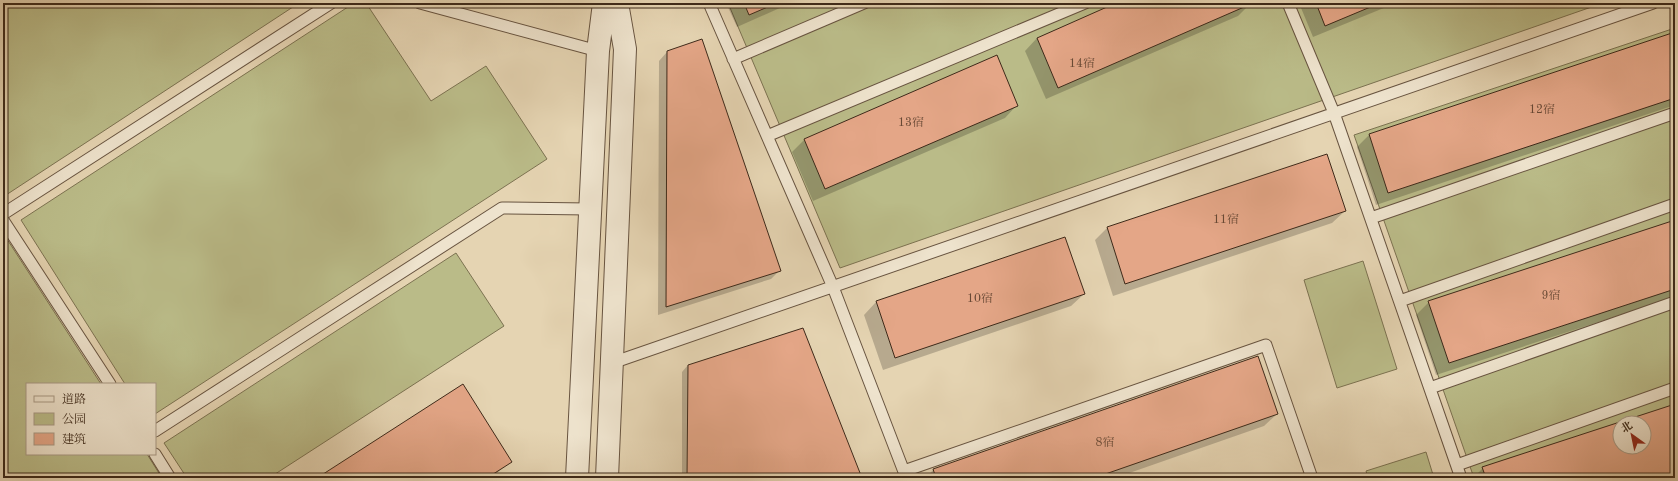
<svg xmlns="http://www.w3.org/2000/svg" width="1678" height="481" viewBox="0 0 1678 481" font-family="'Old Standard TT','Noto Serif SC',serif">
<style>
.green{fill:#babb88;stroke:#7c7251;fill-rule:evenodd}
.shadow{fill:#0003}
.building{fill:#e4a687;stroke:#3e2a1a;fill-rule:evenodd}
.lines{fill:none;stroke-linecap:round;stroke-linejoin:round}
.service-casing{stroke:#685440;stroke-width:13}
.minor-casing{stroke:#685440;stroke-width:24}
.service{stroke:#eee3cd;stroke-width:11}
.minor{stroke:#eee3cd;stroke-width:22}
.labels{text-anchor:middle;stroke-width:3.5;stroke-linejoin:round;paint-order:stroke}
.number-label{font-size:12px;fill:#684935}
</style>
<rect width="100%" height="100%" fill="#e5d4b2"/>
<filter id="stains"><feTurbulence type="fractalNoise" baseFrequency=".005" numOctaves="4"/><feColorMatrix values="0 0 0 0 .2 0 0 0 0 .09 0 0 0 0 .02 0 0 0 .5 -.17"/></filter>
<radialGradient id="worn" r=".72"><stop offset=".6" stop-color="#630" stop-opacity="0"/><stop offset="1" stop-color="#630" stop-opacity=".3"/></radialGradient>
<path class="green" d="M3 3H299L6 195 3 191Z
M354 3H366L431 101 486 66 547 159 155 414V384H125L21 220Z
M728 3H1603L840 268Z
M1675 28V478H1474L1354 135ZM1620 423H1644V447H1620Z
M3 233 101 384H27V454H147L162 478H3Z
M456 253 504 326 269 478H187L164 443Z
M1363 261 1397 369 1337 388 1304 280Z
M1426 452 1434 478H1368L1366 471Z"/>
<path class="shadow" d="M726 3H791L737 27Z
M1118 3H1250V4L1238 16 1046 99 1025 51 1037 38Z
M1299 3H1396L1313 37Z
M1675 33V105L1376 205 1357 147 1369 135Z
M667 52 780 270 771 279 658 315 659 61Z
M996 56 1017 105 1005 118 813 201 792 152 804 140Z
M1327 155 1345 211 1332 223 1113 296 1095 240 1107 228Z
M1675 221V297L1436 375 1416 315 1429 302Z
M1065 238 1084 294 1071 306 883 370 864 315 876 302Z
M688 365 861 478H682V372Z
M1675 405V478H1473L1483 468 1620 423V447H1644V423H1621Z
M1277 414 1264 426 1115 478H926L933 470Z
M511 461 491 478H319Z"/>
<path class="building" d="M744 3H777L749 15Z
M1116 3H1251V4L1058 88 1037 38Z
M1316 3H1380L1325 26Z
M1675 32V98L1388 193 1369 134Z
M702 39 781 271 666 307 667 51Z
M997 55 1018 106 825 189 804 139Z
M1327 154 1346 211 1125 284 1107 227Z
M1675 220V289L1449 363 1428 301Z
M1065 237 1085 294 895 358 876 301Z
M803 328 862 478H687L688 365Z
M1258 356 1278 414 1094 478H936L933 469Z
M463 384 512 462 487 478H317Z
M1675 404V472L1656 478H1486L1482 467ZM1620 423H1644V447H1620Z"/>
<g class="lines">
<g class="service-casing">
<path id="service" d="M420 3 598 51
M709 3 833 287 906 477
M1288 3 1334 113 1461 478
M733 59 864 3
M767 136 1085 3
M3 214 331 3
M1371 218 1675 113
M3 220 110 384
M1400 301 1675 204
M612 363 1653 3
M1430 388 1675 302
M155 431 502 208 590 209
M155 454 170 478
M1457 465 1675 388
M904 471 1266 345 1312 478"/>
</g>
<g class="minor-casing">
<path id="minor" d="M577 478 598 51 604 3
M607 478 625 49 617 3"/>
</g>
<use href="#service" class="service"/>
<use href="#minor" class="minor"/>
</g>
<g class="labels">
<g class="number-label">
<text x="1082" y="67">14宿</text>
<text x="1542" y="113">12宿</text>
<text x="911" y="126">13宿</text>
<text x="1226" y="223">11宿</text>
<text x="1551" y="299">9宿</text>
<text x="980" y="302">10宿</text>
<text x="1105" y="446">8宿</text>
</g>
</g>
<rect width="1678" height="481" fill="none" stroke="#e5d4b2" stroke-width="16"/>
<rect x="4" y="4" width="1670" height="473" fill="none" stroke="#3e2a1a" stroke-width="2"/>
<rect x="8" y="8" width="1662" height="465" fill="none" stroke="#3e2a1a"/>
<rect x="26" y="383" width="130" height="72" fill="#eee3cd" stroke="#a89985"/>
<rect x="34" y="396" width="20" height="6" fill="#eee3cd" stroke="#a89985"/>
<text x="62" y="403" font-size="12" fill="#3e2a1a">道路</text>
<rect x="34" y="413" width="20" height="12" fill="#babb88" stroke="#a89985"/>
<text x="62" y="423" font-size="12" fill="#3e2a1a">公园</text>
<rect x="34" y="433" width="20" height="12" fill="#e4a687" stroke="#a89985"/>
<text x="62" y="443" font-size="12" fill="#3e2a1a">建筑</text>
<g transform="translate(1632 435) rotate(327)"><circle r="19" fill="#eee3cd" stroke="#a89985"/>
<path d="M0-3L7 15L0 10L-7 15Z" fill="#8f2418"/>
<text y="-6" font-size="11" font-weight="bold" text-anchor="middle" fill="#3e2a1a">北</text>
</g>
<rect width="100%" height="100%" filter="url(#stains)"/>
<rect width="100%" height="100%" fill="url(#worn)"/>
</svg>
